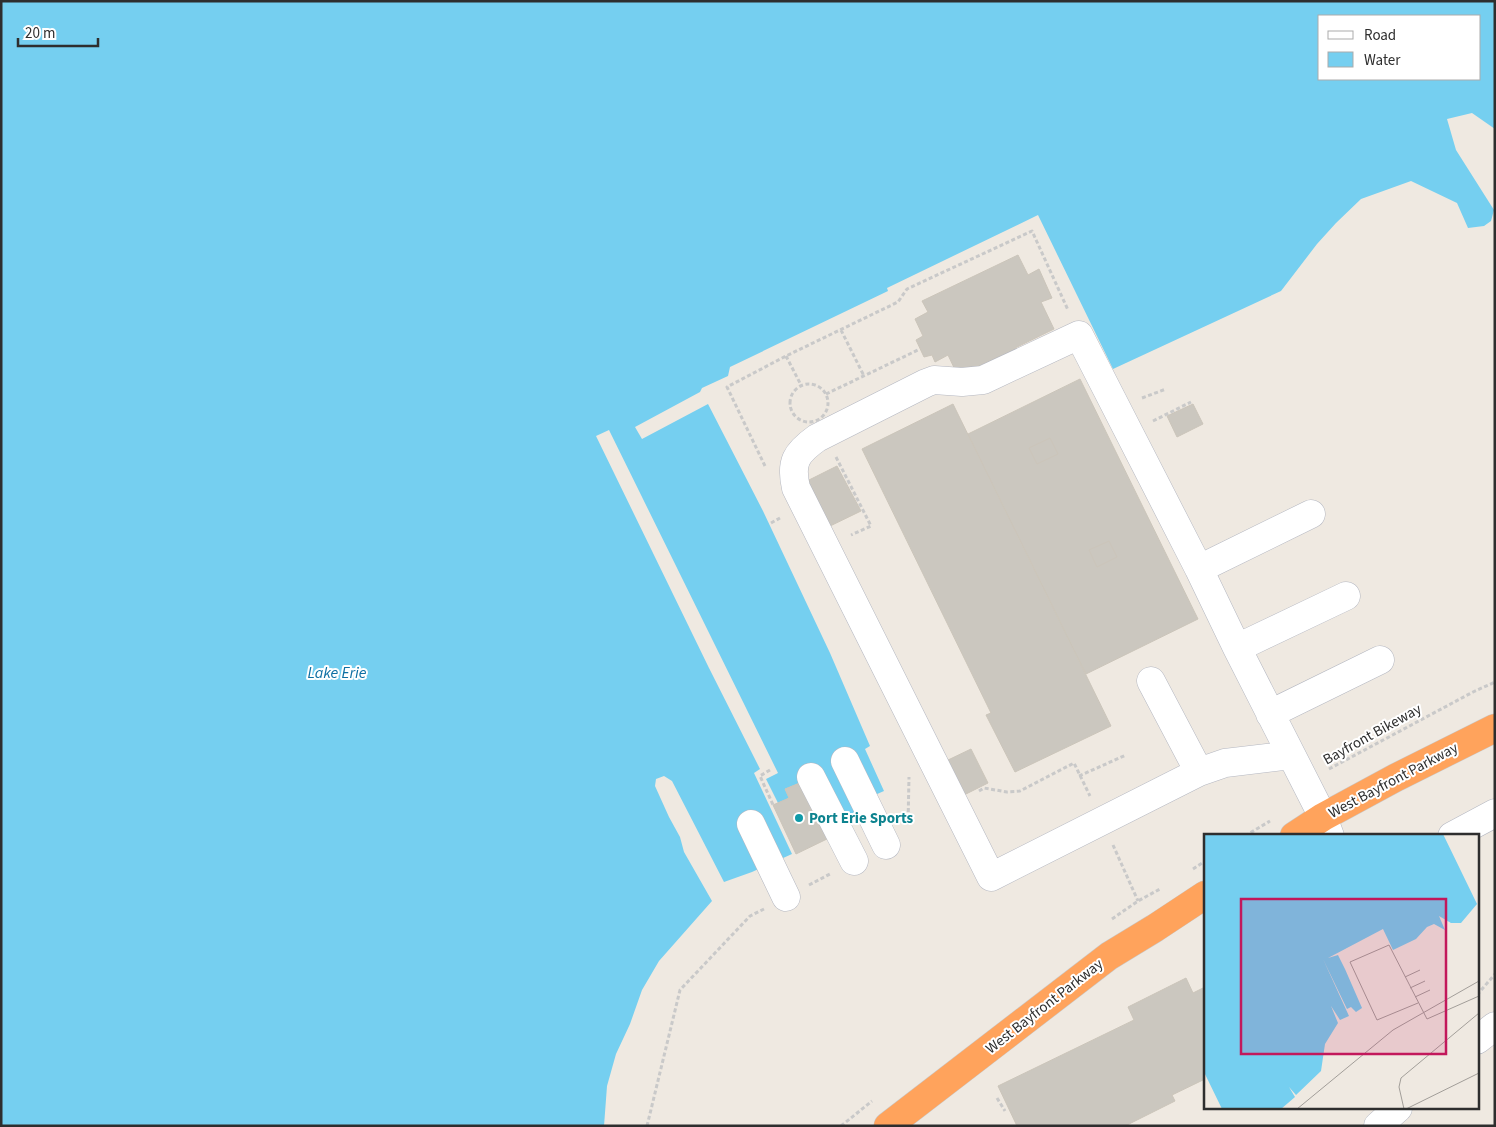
<svg xmlns="http://www.w3.org/2000/svg" width="1496" height="1127" viewBox="0 0 1496 1127" font-family="'Source Sans 3',sans-serif">
<style>
.water{fill:#75cff0;fill-rule:evenodd}
.building{fill:#cbc7bf;stroke:#cbc5ba}
.lines{fill:none;stroke-linecap:round;stroke-linejoin:round}
.minor-casing{stroke:#b4b7c1;stroke-width:29}
.highway-casing{stroke:#c9c9c9;stroke-width:29}
.path{stroke:#c9c9c9;stroke-width:3;stroke-dasharray:4 2.5;stroke-linecap:butt}
.minor{stroke:#fff;stroke-width:28}
.highway{stroke:#ffa35c;stroke-width:28}
.culture-dot{fill:#0f9aa8;stroke:#fff;stroke-width:2}
.labels{text-anchor:middle;stroke-width:4;stroke-linejoin:round;paint-order:stroke}
.street-label{font-size:15px;fill:#2e2e2e;stroke:#fff}
.culture-label{font-size:15px;font-weight:bold;fill:#0d838f;stroke:#fff;text-anchor:start}
.water-label{font-size:16px;font-style:italic;fill:#0d6fa3;stroke:#fff}
.inset-road{fill:none;stroke:#a29e99;stroke-width:1}
.view{fill:#c2185b;fill-opacity:0.15;stroke:#c2185b;stroke-width:2.5}
.inset-edge{fill:none;stroke:#2e2e2e;stroke-width:2.5}
</style>
<rect width="100%" height="100%" fill="#efe9e1"/>
<path class="water" d="M1 1H1495V129L1472 113 1447 119 1456 150 1494 210 1491 221 1484 226 1468 228 1457 203 1411 181 1361 199 1336 223 1317 244 1281 291 1113 369 1038 215 887 288 888 291 730 367 728 376 702 388 700 392 635 427 642 439 708 404 763 511 830 653 870 746 865 749 884 791 868 798 864 808 837 820 802 782 785 789 789 798 778 803 766 779 778 773 609 430 596 436 709 668 760 769 754 773 792 854 752 872 724 882 672 781 664 776 656 779 655 786 669 817 680 837 684 852 712 901 659 961 642 990 630 1024 616 1054 607 1086 604 1126H1ZM1320 16H1480V79H1320Z"/>
<path class="building" d="M1018 255 1028 275 1039 269 1052 298 1041 302 1054 329 1015 348 1017 353 1002 360 1000 356 958 376 948 355 935 362 932 355 924 357 916 340 923 336 915 319 928 312 922 301Z
M1080 379 1198 619 1086 674 968 434Z
M953 404 1111 726 1015 772 986 715 991 713 862 449Z
M1193 404 1203 424 1177 437 1167 416Z
M1050 438 1058 454 1037 464 1029 448Z
M837 466 861 511 828 527 805 482Z
M1109 541 1117 557 1097 567 1089 550Z
M971 749 988 783 962 796 946 761Z
M802 782 829 838 796 854 773 805 789 798 785 789Z
M1186 978 1193 993 1205 987V1079L1172 1095 1175 1101 1125 1126H1017L998 1086 1134 1020 1128 1007Z"/>
<g class="lines">
<g class="minor-casing">
<path id="minor" d="M1199 569 1311 514
M1237 648 1346 596
M1151 681 1199 772
M1270 714 1380 660
M1291 755 1225 763 1199 772 991 877 796 488C790 462 796 453 817 438L926 383 934 380 962 382 983 380 1079 335 1199 569 1237 648 1323 817 1330 836
M845 761 886 845
M811 777 854 861
M751 824 786 897
M1452 836 1495 813
M1477 1040 1495 1026
M1378 1126 1398 1108"/>
</g>
<g class="highway-casing">
<path id="highway" d="M1294 836 1323 817 1395 778 1495 728
M888 1126 1109 956 1155 928 1205 895"/>
</g>
<path class="path" d="M841 330 864 376
M786 356 801 385
M790 403a19 19 0 1 1 38 0a19 19 0 1 1-38 0Z
M826 394 918 350
M1142 398 1166 389
M1153 421 1191 402
M836 457 871 526 851 535
M765 466 727 387 786 356 898 302 907 289 1032 231 1068 310
M771 523 780 518
M1329 769 1473 692 1495 682
M770 770 760 776 774 807
M1079 776 1126 755
M979 791 984 788 1007 792 1020 791 1074 763 1090 796
M908 825 909 777
M1245 836 1270 821
M1113 845 1138 901
M1193 869 1205 861
M809 885 830 874
M1112 919 1138 901 1160 889
M1477 995 1495 974
M997 1098 1005 1111
M647 1126 680 990 750 916 764 909
M841 1126 872 1101"/>
<use href="#minor" class="minor"/>
<use href="#highway" class="highway"/>
</g>
<circle class="culture-dot" cx="799" cy="818" r="5"/>
<g class="labels">
<g class="street-label">
<text transform="translate(1372 734) rotate(-29)" y="5">Bayfront Bikeway</text>
<text transform="translate(1393 780) rotate(-28)" y="5">West Bayfront Parkway</text>
<text transform="translate(1044 1006) rotate(-38)" y="5">West Bayfront Parkway</text>
</g>
<g class="culture-label">
<text x="809" y="823">Port Erie Sports</text>
</g>
<g class="water-label">
<text x="337" y="678">Lake Erie</text>
</g>
</g>
<g transform="translate(1204 834)">
<rect width="275" height="275" fill="#efe9e1"/>
<path d="M0 0H239L273 70 257 89H247L235 82 241 96 230 90 223 93 212 105 189 116 179 95 124 124 134 121 141 135 158 174 152 178 147 173 143 175 119 125 145 182 136 186 127 172 134 189 121 210 117 237 92 261 85 253 91 263 77 275H18L0 238Z" fill="#75cff0"/>
<path class="inset-road" d="M201 143 216 136M206 154 221 147M211 163 226 156M214 169 173 186 146 128 185 111 223 185 275 162M93 275 189 196 275 147M200 275 195 253 197 244 275 179M202 275 275 239"/>
<path class="view" d="M37 65H242V220H37Z"/>
<rect width="275" height="275" class="inset-edge"/>
</g>
<rect width="1496" height="1127" fill="none" stroke="#2e2e2e" stroke-width="5"/>
<rect x="1318" y="15" width="162" height="65" fill="#ffffff" stroke="#ababab"/>
<rect x="1328" y="31" width="25" height="8" fill="#ffffff" stroke="#ababab"/>
<text x="1364" y="40" font-size="15" fill="#2e2e2e">Road</text>
<rect x="1328" y="52" width="25" height="15" fill="#75cff0" stroke="#ababab"/>
<text x="1364" y="65" font-size="15" fill="#2e2e2e">Water</text>
<path d="M18 38v8h80v-8" fill="none" stroke="#2e2e2e" stroke-width="2.5"/>
<text x="25" y="38" font-size="15" fill="#2e2e2e" stroke="#ffffff" stroke-width="4" paint-order="stroke">20 m</text>
</svg>
